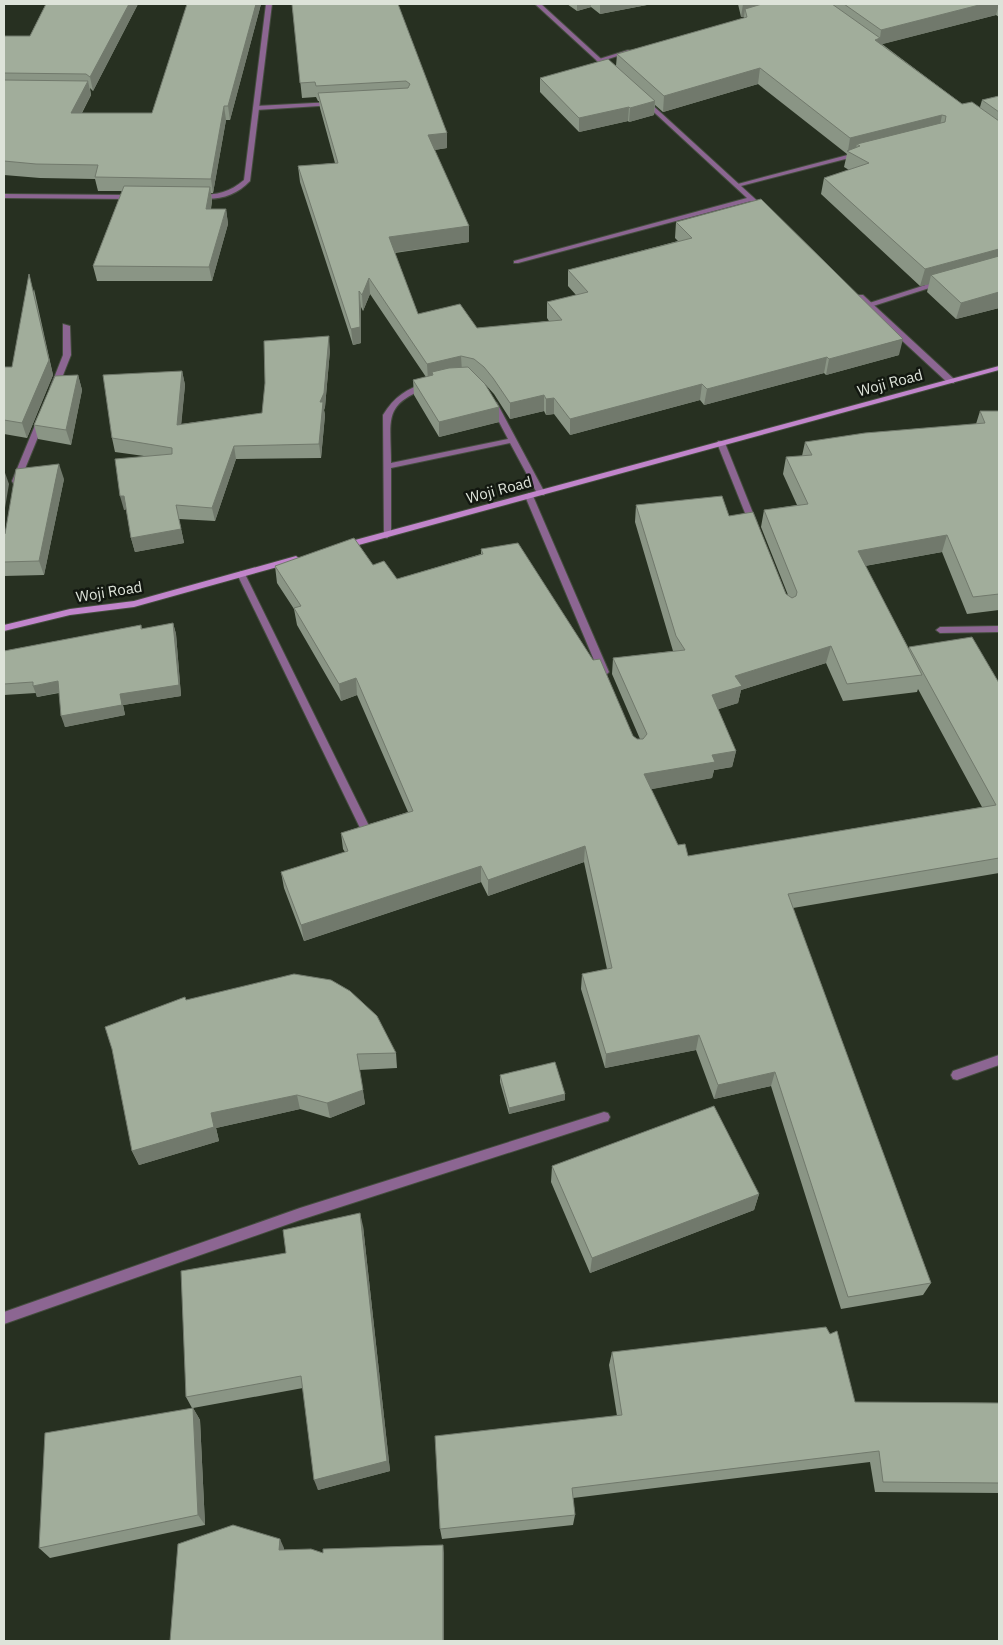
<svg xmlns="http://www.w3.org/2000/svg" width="1003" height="1645" viewBox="0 0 1003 1645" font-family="'IBM Plex Sans',sans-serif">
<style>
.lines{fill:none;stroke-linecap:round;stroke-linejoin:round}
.lane-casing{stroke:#444d3e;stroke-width:2}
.street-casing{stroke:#444d3e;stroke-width:2}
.secondary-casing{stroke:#444d3e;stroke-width:2}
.lane{fill:#8c6692;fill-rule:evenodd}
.street{fill:#8c6692;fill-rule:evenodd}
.secondary{fill:#c185cb;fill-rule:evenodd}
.wall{fill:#8a9585;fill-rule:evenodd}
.shaded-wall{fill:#71796c}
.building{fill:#a1ad9b;stroke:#71796c}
.labels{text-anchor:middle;stroke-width:5;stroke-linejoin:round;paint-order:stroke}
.street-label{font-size:15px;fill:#dde3d9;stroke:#121710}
</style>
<rect width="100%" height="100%" fill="#273021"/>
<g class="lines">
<g class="lane-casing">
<path id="lane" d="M628 50 633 51 599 62 596 60Z
M333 102 336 104 335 105 256 110 253 108 256 106Z
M859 152 862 154 861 155 737 187 734 185Z
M938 281 945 283 870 307 863 305Z
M63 324 70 326 71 355 58 388 54 390 50 388 63 355Z
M427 383H430V387C382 404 391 419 391 463L508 439 489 403 493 401 497 403 545 493 544 495H538L510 443 391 468V535L387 538 384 537 383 415C394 397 407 388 427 383Z
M38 418H41L45 420 20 481 16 484 13 483 12 481Z
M718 441H724L725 443 757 523 756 525H750L749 523 717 443Z
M529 493 533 496 609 672 607 674H601L599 672 525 496Z
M241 571 245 574 371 830 370 833H362L361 830 237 574Z
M999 626V632L940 633 936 630 940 627Z
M999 1055V1065L957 1080 953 1079 951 1075 953 1071Z"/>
</g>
<g class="street-casing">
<path id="street" d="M266 4H272L250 181C236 196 217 201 197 198V196L199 195C217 195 230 192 244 180Z
M535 4H541L611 68V70H607Z
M644 101H648L764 207V209H760L751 201 518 263H514V261L747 198 644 103Z
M4 194 132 195 135 197 132 199 4 198Z
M857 295H863L954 379V383H948L857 299Z
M604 1112 608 1113 610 1117 608 1121 604 1122 300 1220 4 1324V1312L300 1208Z"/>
</g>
<g class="secondary-casing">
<path id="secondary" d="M999 366V370L344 549 340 546 344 543Z
M296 556 300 559 299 561 134 607 70 615 4 631V625L70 609 134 601Z"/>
</g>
<use href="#lane" class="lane"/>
<use href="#street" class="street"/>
<use href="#secondary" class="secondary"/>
</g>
<path class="wall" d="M46 4H138L93 91 90 88 91 95 82 113H152L261 4 230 120H226L213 193H211L212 201 211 209H226L228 224 212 281H97L93 266 122 191H98L95 179 40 178 4 175V36H30Z
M292 4H398L447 148 434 150 469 242 395 253 418 314 477 328 549 321 547 318V302L576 295 568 286V270L678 241 675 238 676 222 899 355 826 375 824 373 704 405 700 400 570 435 554 414 546 415 544 411 510 419 494 394 484 383 481 381 499 407V422L439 437 414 395 413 380 426 377 370 294 363 311 361 307V343L353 345 300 182 298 166 335 163 320 108 319 101H318L316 97 302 98Z
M567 4H652L600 14 591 7 577 11Z
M738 4H999V17L996 15 882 44 962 104 980 107 982 100 999 96V308L956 319 927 292 929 284 920 286 821 194 824 178 849 170 844 167 847 154 758 84 663 112 655 105 654 115 629 122 628 121 579 132 540 92V78L616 66 617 54 744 18V17H741Z
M34 289 53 375 27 438 4 434V367H12Z
M330 350 325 407 324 410 325 415 321 458 236 459 215 521 179 519 184 543 135 552 131 538 126 509 124 510 144 456 115 452 112 438 182 371 185 385 181 424 262 413Z
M78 375 82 390 71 445 38 439 34 425Z
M980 411H999V610L967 614 942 552 865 566 909 649V647L999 683V873L793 908 931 1283 923 1295 841 1309 771 1086 714 1099 696 1050 605 1068 581 989 582 974 607 969 584 862 488 896 481 882 304 941 284 888 281 872 345 852 343 849 341 833 408 812 357 695 341 701 297 625 294 609 277 583 275 566 373 565 397 579 481 554V549L633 736 637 739H640L612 674 613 658 673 651 635 522 636 505 729 516 786 594 788 595 761 527 764 510 797 505 783 474 786 457 802 456 805 442 976 424ZM826 663 843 701 917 692 918 689 982 807 688 856 678 845 651 789 712 778 714 770 732 767 736 751 718 709 738 703 741 690Z
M64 479 44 575 4 576V535Z
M173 623 176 634 181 696 123 705 125 715 65 727 59 693 37 697 36 693 4 695V651L141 625 142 629Z
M186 1000 396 1053 397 1068 359 1070 365 1104 330 1118 300 1109 216 1128 219 1141 139 1165 132 1151Z
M500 1075 565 1094V1100L509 1114 500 1082Z
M552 1166 759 1194 754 1210 590 1273 551 1182Z
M363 1226 390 1471 318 1490 303 1388 193 1408 200 1420 205 1525 50 1558 39 1548 192 1408 186 1397 286 1253Z
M612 1352 855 1402 999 1403V1493L875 1492 870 1462 573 1498 575 1515 573 1525 442 1539 440 1529 617 1416 609 1365Z"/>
<path class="shaded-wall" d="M129 4H138L93 91 90 77Z
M256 4H261L230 120 228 106Z
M577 4H591V7L577 11Z
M600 4H652L600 14Z
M743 4H758L756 13 745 9 744 17H741Z
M983 4H999L996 15 879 45 875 40 880 38 881 30Z
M760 68 758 84 663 112 664 96Z
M88 81 91 95 74 127 71 113Z
M655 101 654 115 629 122 630 108Z
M224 106 226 120 213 193 211 179Z
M629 107 628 121 579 132V118Z
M942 115 939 131 857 144 855 152 848 151 850 138Z
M447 133V148L428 151V135Z
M210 187 212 201 208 223 206 209Z
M226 209 228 224 212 281 209 267Z
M469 226V242L390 253 389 237Z
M999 249V264L931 275 929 284 920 286 925 269Z
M29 274 53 375 27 438 22 423Z
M369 278 370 294 363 311 362 295Z
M359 291 361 307V343L353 345 351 329Z
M999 292V308L956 319 961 303Z
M329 336 330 350 325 407 324 410 325 415 321 458 319 444 320 402Z
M903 339 899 355 826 375 829 359Z
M461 356 462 372 433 375 432 372V379L428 380 427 364Z
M827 357 824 373 704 405 707 389Z
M182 371 185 385 180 438 177 425Z
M78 375 82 390 71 445 66 430Z
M702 384 700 400 570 435V419Z
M544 395V411L510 419V403Z
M554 398V414L546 415V399Z
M499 407V422L439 437V422Z
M234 446 236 459 215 521 212 508Z
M59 464 64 479 44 575 39 561Z
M4 470 9 484 4 514Z
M120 496H124L127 509 124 510Z
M181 529 184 543 135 552 131 538Z
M947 535 942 552 853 568 858 551Z
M173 623 176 634 181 696 123 705 125 715 65 727 61 716 120 694Z
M831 646 826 663 741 690 738 703 710 712 712 695 735 676Z
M356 678 357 695 341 701 339 684Z
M58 681 61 692 37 697 33 686Z
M736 751 732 767 714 770 712 778 642 791 644 774 712 755Z
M585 846 584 862 488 896V880Z
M481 866V882L304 941 301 925Z
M699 1035 696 1050 605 1068 606 1054Z
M775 1072 771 1086 714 1099 718 1085Z
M363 1090 365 1104 330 1118 327 1103Z
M565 1094V1100L509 1114V1108Z
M297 1095 300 1109 216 1128 219 1141 139 1165 132 1151 211 1113Z
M759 1194 754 1210 590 1273 592 1258Z
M360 1213 363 1226 390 1471 318 1490 314 1480Z
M193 1408 200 1420 205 1525 198 1515Z
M280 1539 284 1548V1559L279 1550Z
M443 1545 444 1553V1641H443Z"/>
<path class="building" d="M46 4H129L90 77 86 74 4 73V36H30Z
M187 4H256L228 106H224L211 179 95 177 98 165 36 164 4 161V80L88 81 71 113H152Z
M292 4H398L447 133 428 135 469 226 389 237 418 314 460 304 477 328 562 320 547 302 588 292 568 270 692 238 676 222 761 199 903 339 829 359 827 357 707 389 702 384 570 419 554 398 546 399 544 395 510 403 493 378 484 367 474 359 461 356 427 364 369 278 362 295 359 291 360 327 351 329 298 166 338 163 318 93 408 88 410 84 406 81 316 86 315 82 300 83Z
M762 4H832L880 38 875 40 962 104 972 102 999 121V249L925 269 824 178 869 163 847 151 860 146 857 144 945 122 946 116 942 115 850 138 760 68 664 96 617 54 747 17 745 9Z
M844 4H983L881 30Z
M608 59 655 101 630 108 629 107 579 118 540 78Z
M999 96V112L982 100Z
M124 186 210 187 206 209H226L209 267 93 266Z
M999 256V292L961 303 931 275Z
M29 274 49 360 22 423 4 420V367H12Z
M329 336 324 393 320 402H323L319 444 234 446 212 508 176 505 181 529 131 538 124 496H120L115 459 172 454V448L112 438 103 375 182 371 177 425 262 413 265 383 264 341Z
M468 367 485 384 499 407 439 422 413 380 433 375 432 372 449 368Z
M78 375 66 430 34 425 55 376Z
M980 411H999V594L973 597 947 535 858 551 922 675 847 684 831 646 735 676 742 686 712 695 736 751 712 755 715 762 644 774 678 845 685 844 688 856 996 805 909 647 972 637 999 683V858L788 894 931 1283 848 1297 775 1072 718 1085 699 1035 606 1054 582 974 612 968 585 846 488 880 481 866 301 925 281 872 348 851 341 833 413 811 356 678 339 684 294 608 301 606 275 566 354 538 373 565 384 561 397 579 483 554 481 549 518 543 593 660 600 659 633 736 637 739H643L647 734 613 658 685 650 676 636 636 505 722 496 729 516 753 512 786 594 792 598 796 596 797 592 764 510 808 504 786 457 812 455 805 442 865 433 985 423Z
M59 464 39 561 4 562V535L5 534 16 469Z
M173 623 179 685 120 694 122 705 61 716 58 681 33 686V682L4 684V651L141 625V629Z
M294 974 331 980 350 991 377 1016 396 1053 357 1054 363 1090 327 1103 297 1095 211 1113 214 1127 132 1151 112 1049 105 1027 185 997 186 1000Z
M555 1062 565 1094 509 1108 500 1075Z
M714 1106 759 1194 592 1258 552 1166Z
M360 1213 387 1461 314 1480 301 1376 186 1397 181 1271 286 1253 283 1230Z
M826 1327 830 1334 837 1331 855 1402 999 1403V1483L883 1482 879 1451 572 1488 575 1515 440 1529 435 1436 622 1415 612 1352Z
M193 1408 198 1515 39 1548 45 1433Z
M233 1525 280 1539 279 1550 311 1549 323 1553V1549L443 1545V1641H170L178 1544Z"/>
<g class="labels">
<g class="street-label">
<text transform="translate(890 383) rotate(-15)" y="5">Woji Road</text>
<text transform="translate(499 490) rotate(-15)" y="5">Woji Road</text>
<text transform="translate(109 592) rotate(-9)" y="5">Woji Road</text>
</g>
</g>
<rect width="1003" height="1645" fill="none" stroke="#dde3d9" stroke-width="10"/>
</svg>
